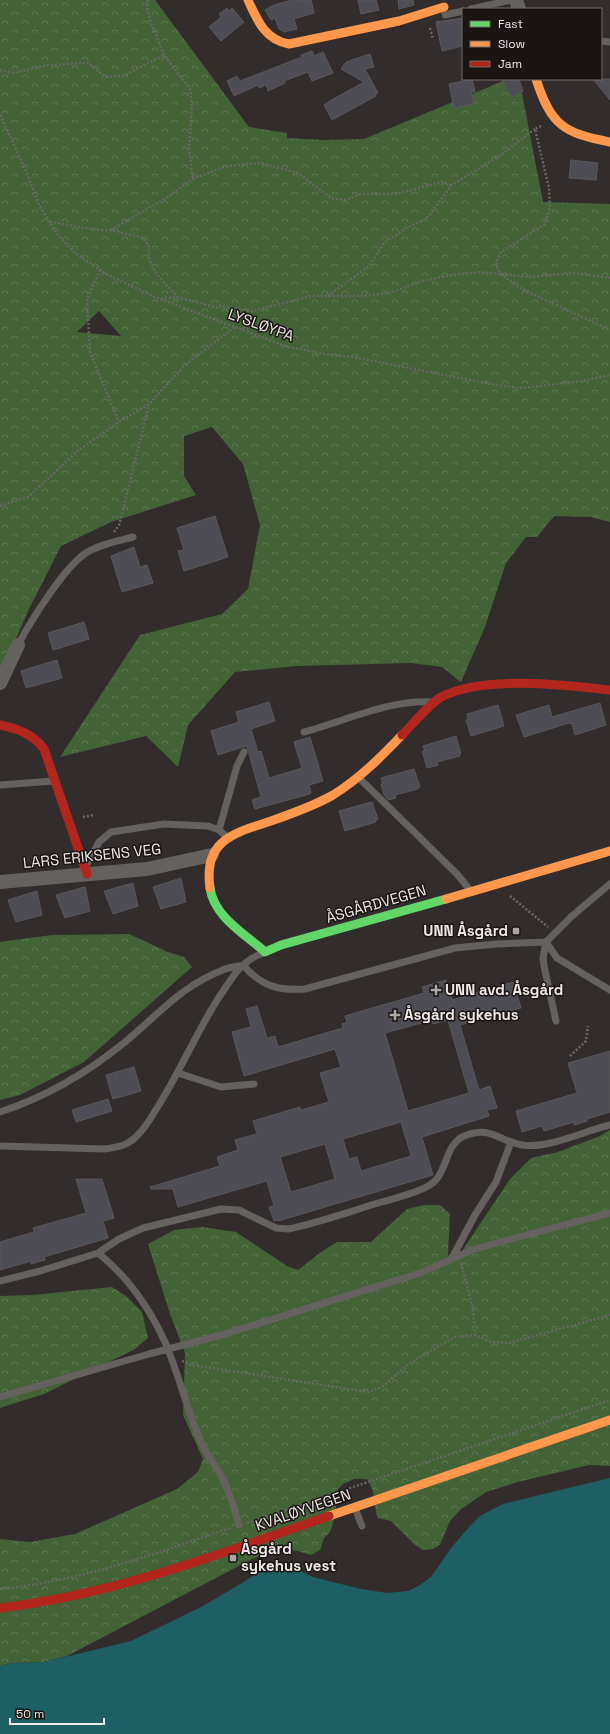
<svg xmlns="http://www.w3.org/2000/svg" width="610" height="1734" viewBox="0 0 610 1734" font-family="'Space Grotesk',sans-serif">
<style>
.forest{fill:url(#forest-crowns);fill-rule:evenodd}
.water{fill:#1e5f66}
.building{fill:#4e4c55;stroke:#5a585a;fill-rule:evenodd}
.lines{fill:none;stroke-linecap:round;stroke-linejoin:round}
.path{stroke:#6a6766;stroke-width:2.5;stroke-dasharray:2 2;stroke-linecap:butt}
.lane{stroke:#65615f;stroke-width:7}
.street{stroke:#65615f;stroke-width:14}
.fast{stroke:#63d668;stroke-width:9}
.slow{stroke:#ff974d;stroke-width:9}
.jam{stroke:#b3261e;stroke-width:9}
.poi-dot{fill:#aca6a4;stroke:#1a1513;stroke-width:1.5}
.labels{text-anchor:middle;stroke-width:3;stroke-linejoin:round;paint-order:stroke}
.street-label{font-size:15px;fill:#eee7e5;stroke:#1a1513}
.poi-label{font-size:15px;font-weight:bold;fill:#eee7e5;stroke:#1a1513;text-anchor:start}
</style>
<defs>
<pattern id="forest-crowns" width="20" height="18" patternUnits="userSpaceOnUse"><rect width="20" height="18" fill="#436236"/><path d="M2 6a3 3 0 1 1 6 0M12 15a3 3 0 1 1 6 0" fill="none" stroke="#5e7853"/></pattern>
</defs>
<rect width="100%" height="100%" fill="#322d2c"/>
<path class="forest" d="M0 0H155L249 127 287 133V138L325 140 364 139 508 79 520 83 543 202 610 204V522L591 517 554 516 537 537H526L506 563 485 627 461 682 442 667 411 663 297 666 235 672 188 725 178 767 146 736 60 757 140 635 222 614 248 589 260 525 243 464 212 427 184 436V476L196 495 111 522 61 546 29 609 0 675ZM99 311 121 336 77 332Z
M129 934 168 952 184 957 192 967 84 1062 20 1095 0 1100V942L52 935Z
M610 1130V1466L589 1465 518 1482 486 1492 460 1510 450 1521 440 1545 433 1549 423 1550 415 1545 391 1521 378 1518C372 1501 378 1496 367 1479H354L343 1484 338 1489 336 1496V1511L332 1526 330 1532 324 1538 320 1550 311 1555C284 1546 278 1549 252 1559L67 1656 44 1662 14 1663 0 1666V1539L30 1542 75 1534 177 1489 198 1472 203 1459 183 1415 185 1353 170 1314 148 1244 174 1230 202 1227 236 1232 287 1266 298 1270 321 1252 337 1242H371L407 1209 424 1205H440L450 1214 448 1254 451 1260 460 1254 510 1179 531 1158 558 1152 600 1136Z
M112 1287 126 1296 142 1312 148 1338 135 1349 44 1394 0 1408V1296L32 1295Z"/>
<path class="water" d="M610 1478V1734H0V1666L14 1663 44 1662 131 1641 203 1606 242 1583 260 1571 278 1562 284 1563 313 1577 361 1589 387 1593 408 1591 420 1585 431 1577 452 1547 469 1527 480 1516 503 1504Z"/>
<path class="building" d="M292 0H311L314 13 294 19 297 29 284 32 279 29 275 18 271 20 265 10 274 5Z
M358 0H376L379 10 361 14Z
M398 0H413L414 5 399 9Z
M227 8 229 11 232 8 244 22 221 41 209 27 221 17 219 14Z
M463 18V46L442 51 436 22Z
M312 51 314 56 323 52 333 73 312 81 308 72 284 81 285 83 268 91 266 85 259 88 258 85 234 96 227 81 237 76 240 81 302 57 301 55Z
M370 54 374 67 365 69 378 93 375 95 376 96 332 120 324 105 328 103V102L364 82 341 69 346 62Z
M472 79 475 92H471L474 104 454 108 449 84Z
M502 79H519L523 91 512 97Z
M593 79H610V100Z
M571 160 598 163 596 180 569 178Z
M215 516 228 557 184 571 178 551 184 550 177 528Z
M134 547 140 567 147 565 153 583 122 592 111 556Z
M84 622 89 639 53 650 48 633Z
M57 660 62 678 26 688 21 671Z
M269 702 275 721 251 729 258 752 261 751 269 778 302 768 294 742 310 737 323 781 309 785 311 793 306 795 255 809 252 800 261 797 248 750 246 746 218 755 211 731 239 722 236 712Z
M600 703 606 725 575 735 572 724 569 723 524 737 516 715 549 705 552 717Z
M498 705 504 726 471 736 466 720 468 719 467 714Z
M456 736 461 754H459L460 756 437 762 438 765 427 768 422 751H425L423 746Z
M414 769 420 787H418V789L395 795 396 798 388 800 384 795 381 784H383L381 778Z
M372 802 378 819 376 820V822L345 831 339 811Z
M181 878 186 902 161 909 153 887Z
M133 883 138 906 113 914 104 891Z
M85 887 90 911 65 918 56 895Z
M37 891 42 915 16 922 8 900Z
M446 980 452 1000 513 982 521 1008 460 1025 479 1090 490 1086 497 1108 487 1110 489 1116 422 1137 433 1175 278 1221V1220L274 1221 269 1207 274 1206 267 1181 178 1207 173 1189H151L150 1187 220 1166 217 1157 238 1150 235 1140 257 1134 253 1121 300 1107 301 1110 329 1102 320 1073 341 1067 335 1049 244 1076 232 1032 251 1027 246 1009 257 1006 267 1038 275 1036 278 1047 343 1028 342 1024 347 1022 345 1016 424 993 422 987ZM432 1020 433 1024 448 1020 469 1093 408 1111 385 1033ZM401 1122 411 1156 361 1171 357 1157 349 1159 343 1139ZM325 1144 335 1179 291 1192 280 1157Z
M610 1051V1112L587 1119V1121L574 1125V1122L544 1131 542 1126 522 1132 516 1111 577 1093 568 1063Z
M134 1067 141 1091 113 1099 106 1075Z
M108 1099 112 1111 76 1122 72 1110Z
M76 1179H102L114 1218 103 1221 108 1238 44 1257 45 1260 31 1264V1261L0 1270V1242L34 1232 33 1228 86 1213Z"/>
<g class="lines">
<path class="path" d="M148 0 147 8 150 20 164 55 190 89 192 106 189 148 193 179
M430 28 433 39
M0 70 13 73 49 65 88 63 106 77 125 75 164 55
M0 115 26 171 39 205 57 234 75 253 108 275 155 297 288 347 325 354 353 357 491 384 517 388 533 387 581 381 610 375
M541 126 535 129 549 188 550 207 545 224 501 252 496 262 497 268 501 274 520 288 610 330
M50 222 98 230H111L143 238 149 246C146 268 164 282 178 297
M111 230 163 200 193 179 226 166 260 163 298 173 331 198 345 200 361 194H396L442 182 452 185
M100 270 87 299 90 352 119 422
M328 296 369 266 384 243 408 227 426 219 452 185 501 155 535 129
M161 299C175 294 202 304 218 308L221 306 252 311 311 296H363L390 293 422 281 452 275 480 272 529 277 574 273 610 278
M0 506 28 497 80 449 119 422 149 404 185 365 235 327
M114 532 119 525 149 405
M83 817 94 815
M510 896 548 927
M570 1056 586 1041 588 1026
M461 1263 473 1309 475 1335
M182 1361 192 1365 368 1392 382 1387 411 1362 455 1337 475 1335 491 1342 509 1343 610 1315
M247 1523 610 1400
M0 1589C81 1581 154 1554 230 1528"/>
<path class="lane" d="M471 9 511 0
M445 15 463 11
M601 41 610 42
M18 645C30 622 65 566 86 553 100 544 118 541 133 537
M304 732C346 721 387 700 431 702
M358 777 457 874 470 890
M0 785 53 781
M219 830 237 766 244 752
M87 864 99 842 111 832 164 824 208 826 219 830 227 837
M546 942 557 958 610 990
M556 1021 544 966 543 958 546 942 572 916 610 884
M178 1073 221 1087 254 1084
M0 1112C46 1097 87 1073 125 1042 158 1015 181 986 223 970 229 967 237 967 243 965 261 986 278 991 305 989L455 948 496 944 546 942
M0 1146 104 1149C113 1148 121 1147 128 1143 142 1134 151 1118 160 1103 182 1068 198 1029 221 994 227 986 233 975 241 967 247 961 255 956 263 953
M98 1253C128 1277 149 1307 165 1342 179 1375 187 1410 201 1442 206 1454 214 1463 220 1474 229 1490 234 1507 239 1525
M452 1258 475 1215 496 1182 511 1142
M0 1281 40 1271 98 1253 119 1239 143 1228 221 1209 239 1210 276 1228 288 1229C318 1223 348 1212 378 1203 395 1198 415 1194 430 1185 448 1174 444 1145 464 1136 491 1125 498 1141 522 1145 549 1149 584 1131 610 1125
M0 1397 149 1354 222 1335 420 1273 472 1250 515 1238 610 1213
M355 1508 362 1526"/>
<path class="street" d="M516 0 519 9
M0 683 18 645
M0 882 147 869 212 855"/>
<path class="fast" d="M210 888C214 917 245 934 265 952L281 945 446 899"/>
<path class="slow" d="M248 0C257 20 265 40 289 44L399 21 444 7
M536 79C551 125 563 133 610 142
M210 888C203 840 234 833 271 821 291 814 314 806 333 795 359 779 381 757 402 735
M446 899 610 851
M329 1516 610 1420"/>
<path class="jam" d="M0 725C18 729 33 734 44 749L87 874
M402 735C412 725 429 704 441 697 484 675 563 685 610 690
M0 1608C116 1594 219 1554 329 1516"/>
</g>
<g class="poi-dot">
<rect x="512" y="927" width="8" height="8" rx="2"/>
<path d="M434 984h4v4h4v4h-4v4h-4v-4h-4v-4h4z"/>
<path d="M393 1009h4v4h4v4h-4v4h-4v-4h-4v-4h4z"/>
<rect x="229" y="1554" width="8" height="8" rx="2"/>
</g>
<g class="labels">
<g class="street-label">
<text transform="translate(261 325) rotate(20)" y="5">LYSLØYPA</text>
<text transform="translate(92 856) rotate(-6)" y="5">LARS ERIKSENS VEG</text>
<text transform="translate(376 904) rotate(-16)" y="5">ÅSGÅRDVEGEN</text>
<text transform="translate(303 1510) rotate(-19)" y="5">KVALØYVEGEN</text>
</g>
<g class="poi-label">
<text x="508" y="936" text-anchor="end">UNN Åsgård</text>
<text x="445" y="995">UNN avd. Åsgård</text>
<text x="404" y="1020">Åsgård sykehus</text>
<text x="241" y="1554">Åsgård<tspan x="241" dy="17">sykehus vest</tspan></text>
</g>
</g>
<rect x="462" y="8" width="140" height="72" fill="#1a1513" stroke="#6f6967"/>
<rect x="470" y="21" width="20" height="6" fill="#63d668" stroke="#6f6967"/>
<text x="498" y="28" font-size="12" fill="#eee7e5">Fast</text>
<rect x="470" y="41" width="20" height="6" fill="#ff974d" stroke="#6f6967"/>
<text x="498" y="48" font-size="12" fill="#eee7e5">Slow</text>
<rect x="470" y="61" width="20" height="6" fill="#b3261e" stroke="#6f6967"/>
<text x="498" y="68" font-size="12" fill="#eee7e5">Jam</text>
<path d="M10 1718v6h94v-6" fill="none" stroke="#eee7e5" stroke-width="2"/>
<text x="16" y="1718" font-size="12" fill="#eee7e5" stroke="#1a1513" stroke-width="3" paint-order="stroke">50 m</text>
</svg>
